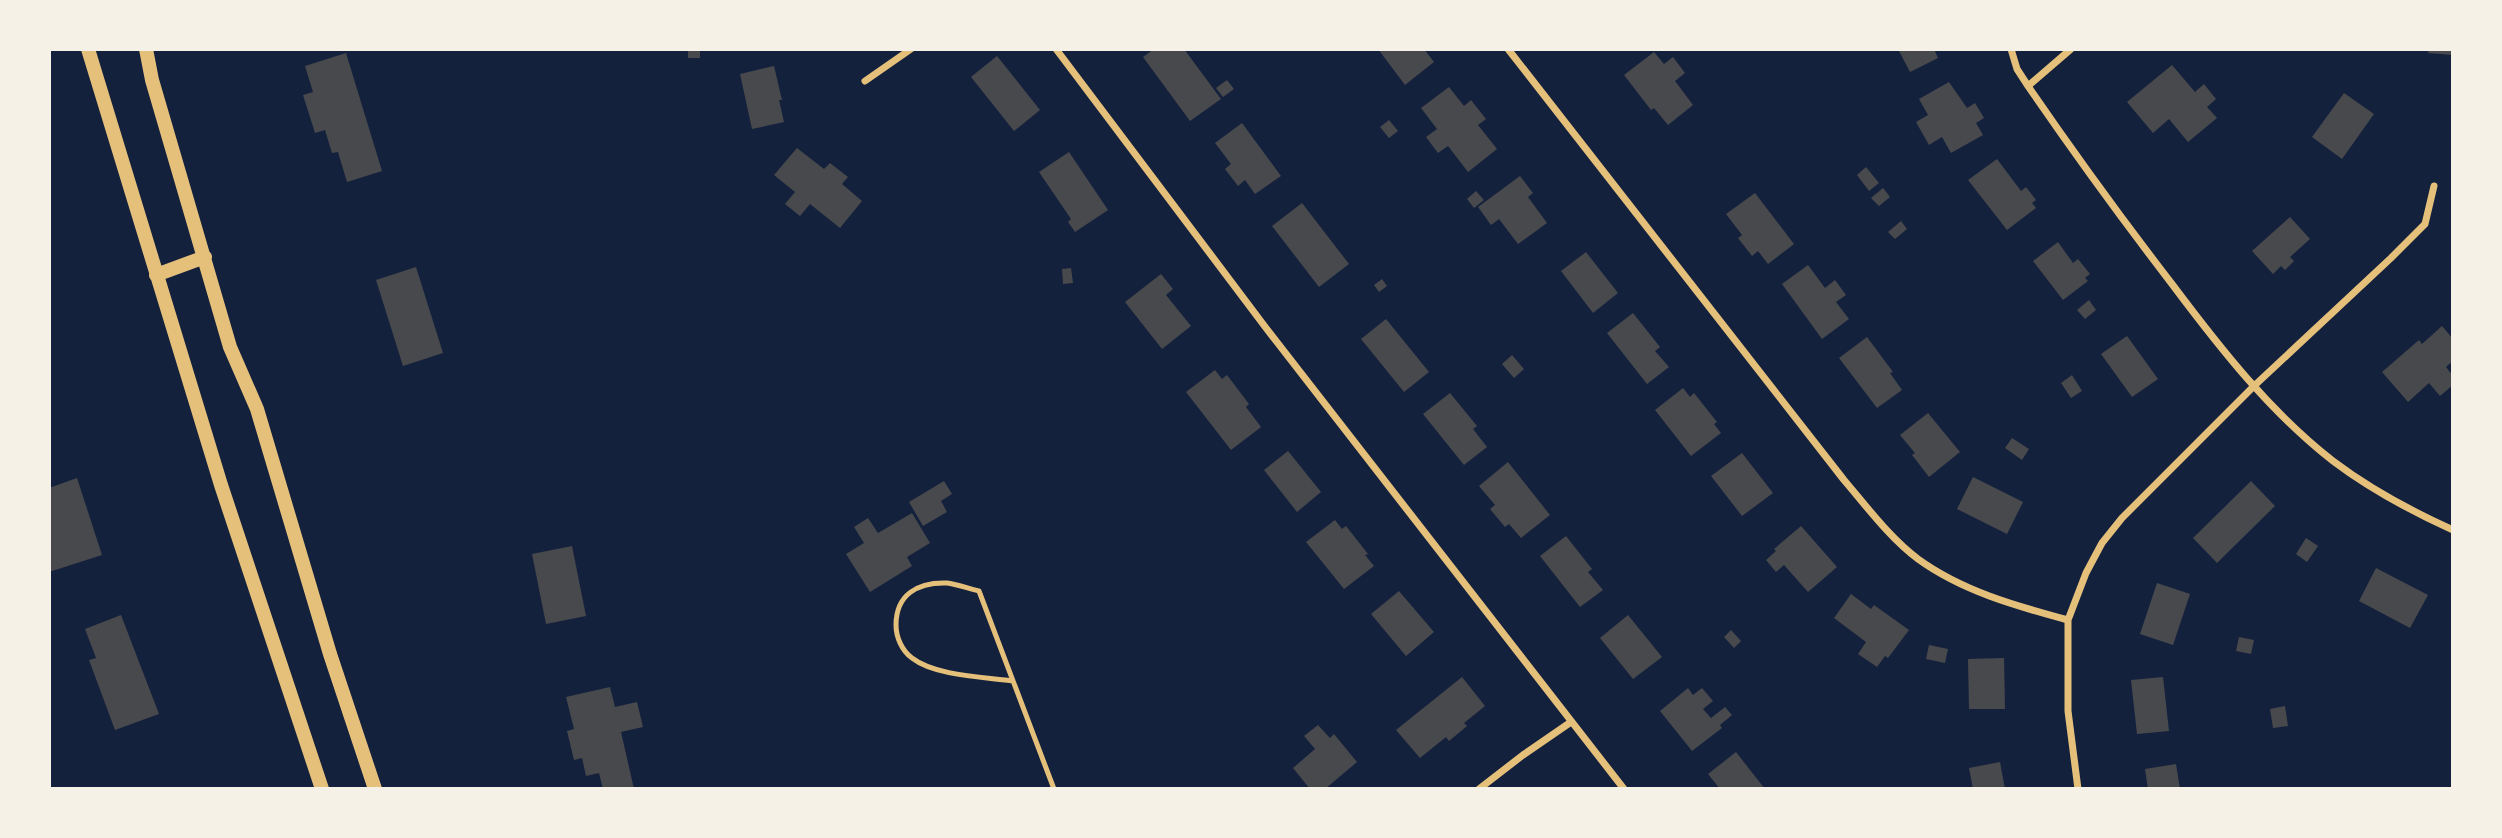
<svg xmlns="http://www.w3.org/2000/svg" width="2502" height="838" viewBox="0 0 2502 838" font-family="'Fira Sans Condensed',sans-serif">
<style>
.building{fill:#48494c}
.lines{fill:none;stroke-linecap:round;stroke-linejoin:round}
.service{stroke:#e5c07b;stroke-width:5}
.minor{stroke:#e5c07b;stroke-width:7}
.secondary{stroke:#e5c07b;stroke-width:14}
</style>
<rect width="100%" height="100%" fill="#14213d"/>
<path class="building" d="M688 49H700V58H688Z
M1154 49H1184L1221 99 1190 121 1143 57Z
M1378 49H1424L1434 62 1405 85Z
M1898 49H1934L1938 58 1910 72Z
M2429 49H2453V55L2428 53Z
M1654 52 1664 64 1673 57 1685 73 1675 81 1693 105 1668 125 1654 108 1651 110 1624 75Z
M346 53 382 171 347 182 338 152 332 153 325 130 315 133 303 95 313 92 305 66Z
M997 56 1040 110 1014 131 971 77Z
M2172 65 2195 92 2204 84 2216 99 2207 107 2217 118 2188 142 2169 119 2153 133 2127 102Z
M774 66 782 100H779L784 122 752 129 740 74Z
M1227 80 1234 89 1223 97 1216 88Z
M1949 82 1967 108 1975 103 1984 118 1976 123 1983 135 1951 153 1942 137 1929 145 1916 122 1928 115 1919 99Z
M1449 87 1464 106 1471 100 1486 119 1478 125 1497 149 1468 172 1448 146 1438 153 1426 137 1437 129 1421 108Z
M2344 93 2374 114 2342 159 2312 137Z
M1389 120 1398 131 1389 138 1380 127Z
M1242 123 1281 176 1255 194 1245 180 1238 186 1225 169 1231 164 1215 143Z
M797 148 824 169 830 163 848 177 842 184 862 201 840 228 810 204 800 216 785 204 795 192 774 175Z
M1069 152 1108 210 1075 232 1068 222 1071 219 1039 172Z
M1997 159 2021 191 2026 187 2036 200 2032 203 2036 208 2007 230 1968 180Z
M1866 167 1879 183 1869 191 1857 175Z
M1520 176 1533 193 1528 197 1547 223 1518 244 1499 219 1491 225 1478 207Z
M1883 188 1890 197 1879 206 1871 198Z
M1476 191 1484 200 1474 208 1467 199Z
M1755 193 1794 244 1768 264 1758 251 1752 256 1738 238 1742 235 1726 214Z
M1302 203 1349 264 1319 287 1272 226Z
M2290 217 2310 239 2290 257 2294 261 2285 270 2281 266 2273 274 2252 251Z
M1901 221 1907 229 1895 239 1888 232Z
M2058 242 2073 263 2078 259 2090 274 2085 278 2088 281 2063 300 2033 261Z
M1586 252 1618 293 1593 313 1561 271Z
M1808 265 1825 288 1835 280 1846 295 1836 302 1849 319 1822 339 1782 284Z
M416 267 443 353 403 366 376 280Z
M1071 268 1073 283 1063 284 1062 269Z
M1161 274 1173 289 1166 295 1191 326 1162 349 1125 302Z
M1382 279 1387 286 1379 292 1374 285Z
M2089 300 2096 310 2085 319 2077 310Z
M1633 313 1660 347 1655 351 1669 367 1647 384 1607 333Z
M1386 319 1429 372 1404 392 1361 339Z
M2442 326 2453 339V361L2446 367 2453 376V385L2440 396 2429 383 2408 402 2382 372 2419 340 2422 344Z
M2127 336 2158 379 2132 397 2101 354Z
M1867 337 1893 372 1890 373 1902 390 1877 408 1839 358Z
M1512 355 1524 369 1514 378 1502 364Z
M1215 370 1222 379 1227 375 1249 404 1246 407 1261 427 1231 450 1186 392Z
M2072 375 2082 391 2071 398 2061 383Z
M1683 388 1690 397 1694 393 1717 422 1714 424 1721 433 1691 456 1655 410Z
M1450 393 1477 426 1473 429 1487 447 1464 465 1423 414Z
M1928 413 1960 452 1929 477 1912 455 1915 453 1900 435Z
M2012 438 2029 449 2022 460 2005 448Z
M1288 451 1321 492 1297 512 1264 470Z
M1742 453 1773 493 1742 516 1711 476Z
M1508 462 1550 515 1521 538 1509 524 1505 527 1490 509 1495 505 1479 486Z
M1973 477 2023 502 2007 534 1957 509Z
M77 478 102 555 49 572V488Z
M944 481 952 494 941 501 947 512 923 526 909 502Z
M2251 481 2275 506 2217 563 2193 538Z
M912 513 930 543 907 557 912 566 870 592 846 554 864 543 854 527 868 518 878 533Z
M1335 520 1342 529 1346 526 1368 554 1365 555 1374 566 1344 589 1306 542Z
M1801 526 1837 567 1808 592 1784 565 1776 572 1766 560 1776 551 1774 549Z
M1566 536 1592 569 1588 572 1603 590 1580 607 1540 556Z
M2306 538 2318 546 2307 562 2296 554Z
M572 546 586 616 546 624 532 554Z
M2376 568 2428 595 2410 628 2359 601Z
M2157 583 2190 594 2173 645 2140 634Z
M1399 591 1434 632 1406 656 1371 614Z
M1851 594 1871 609 1874 605 1909 630 1888 658 1885 656 1877 667 1858 654 1866 642 1834 618Z
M121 615 159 714 115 730 89 660 96 658 85 629Z
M1628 615 1662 657 1633 679 1600 638Z
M1731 630 1741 641 1734 648 1724 637Z
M2239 637 2254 640 2251 654 2236 651Z
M1929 645 1948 649 1945 663 1926 659Z
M2004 658 2005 709H1969L1968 659Z
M1462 677 1485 706 1464 723 1467 726 1449 741 1446 737 1420 758 1396 730Z
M2163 677 2169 731 2137 734 2131 680Z
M610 687 615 707 637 702 643 727 621 732 634 789H603L599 773 586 776 582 758 574 760 567 731 574 729 566 697Z
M1688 688 1693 695 1702 688 1713 701 1703 709 1711 718 1725 707 1732 715 1720 725 1722 728 1692 751 1660 711Z
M2285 706 2288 726 2273 728 2270 709Z
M1318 725 1330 738 1334 734 1357 762 1325 789H1310L1293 768 1315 749 1304 736Z
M1736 752 1765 789H1720L1708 774Z
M2000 762 2005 789H1973L1969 768Z
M2176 764 2180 789H2148L2145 769Z"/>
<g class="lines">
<path class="service" d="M1013 681C985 677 935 676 912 658 902 651 896 637 896 625 896 595 917 582 947 583 957 584 969 589 979 591 1004 657 1029 723 1054 789"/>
<path class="minor" d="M1056 49 1266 328 1624 789
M1508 49 1844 480C1867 507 1890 538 1918 559 1962 591 2016 606 2068 620
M2011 49 2017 69 2028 86C2074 153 2122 219 2172 284 2220 348 2270 412 2333 461 2370 489 2411 511 2453 530
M865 81 911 49
M2028 86 2071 49
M1479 789 1523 755 1571 722
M2078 789 2068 711V620L2086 573 2102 543 2122 518 2254 386 2391 258 2425 224 2434 186"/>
<path class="secondary" d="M88 49 221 485 322 789
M146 49 152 80 230 347 257 409 330 654 375 789
M156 275 205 257"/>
</g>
<rect width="2502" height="838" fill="none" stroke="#f6f1e7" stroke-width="102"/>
</svg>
